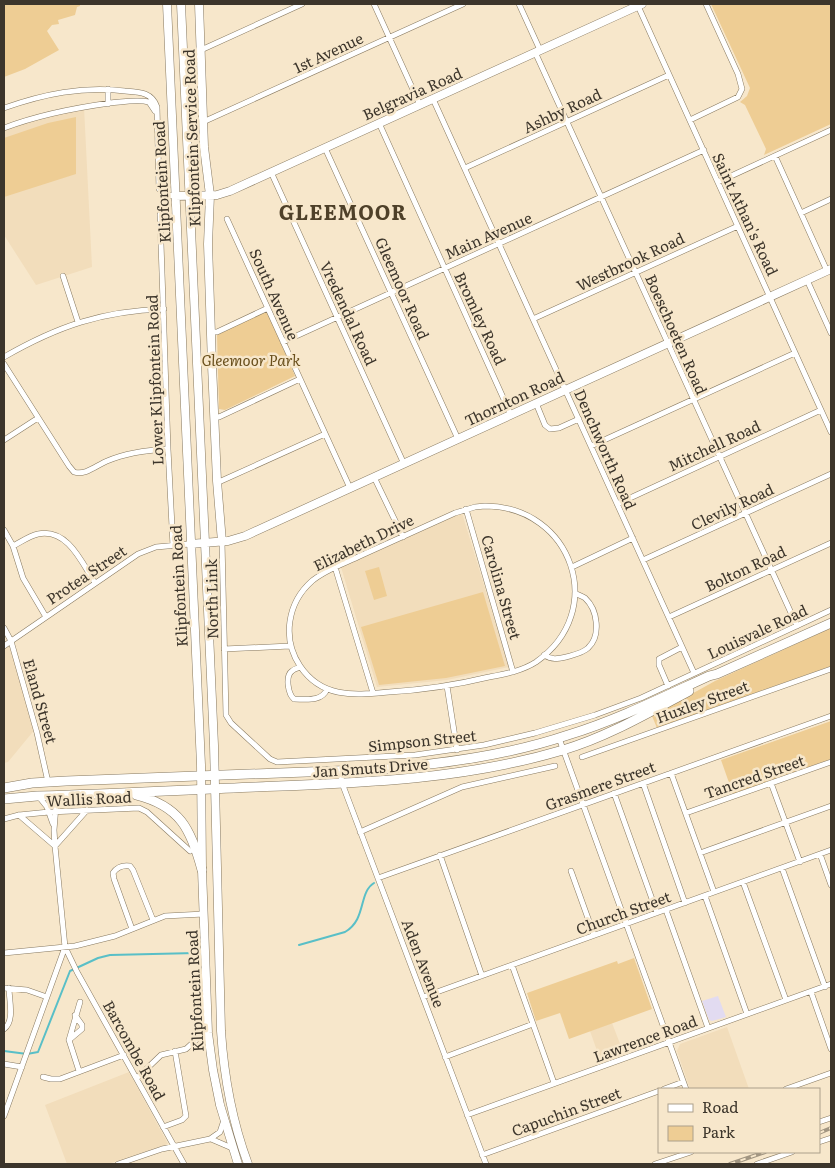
<svg xmlns="http://www.w3.org/2000/svg" width="835" height="1168" font-family="Literata,serif">
	<style>
		.commercial { fill: #e2dbf1 }
		.built { fill: #f2ddbb }
		.green { fill: #eecd94 }
		.lines { fill: none; stroke-linecap: round; stroke-linejoin: round }
		.stream { stroke: #59bfc7; stroke-width: 2 }
		.street-casing { stroke: #877960; stroke-width: 6 }
		.secondary-casing { stroke: #877960; stroke-width: 9 }
		.primary-casing { stroke: #877960; stroke-width: 10 }
		.street { stroke: #fff; stroke-width: 5 }
		.secondary { stroke: #fff; stroke-width: 8 }
		.primary { stroke: #fff; stroke-width: 9 }
		.rail-casing { stroke: #a29682; stroke-width: 4 }
		.rail { stroke: #f7e7cb; stroke-width: 2; stroke-dasharray: 5.5; stroke-linecap: butt }
		.labels { text-anchor: middle; dominant-baseline: central; stroke-width: 5; stroke-linejoin: round; paint-order: stroke }
		.street-label { font-size: 15px; fill: #3c352b; stroke: #f7e7cb }
		.park-label { font-size: 15px; font-style: italic; fill: #6a501d; stroke: #f7e7cb }
		.district-label { font-size: 20px; font-weight: bold; letter-spacing: 1px; fill: #4e4029; stroke: #f7e7cb }
	</style>
	<rect width="100%" height="100%" fill="#f7e7cb"/>
	<path class="commercial" d="M718,996L726,1017L712,1021L709,1020L702,1001Z"/>
	<path class="built" d="M84,107L92,267L36,285L4,235V128Z
		M462,513L509,667L447,680L377,687L341,567Z
		M11,641L36,728L8,762L4,763V646Z
		M612,1023L624,1054L601,1062L590,1031Z
		M727,1027L749,1089H690L677,1051L680,1044Z
		M129,1072L168,1144L108,1164H67L45,1105Z"/>
	<path class="green" d="M4,4H80V6L77,7L75,15L58,20L59,24L52,25L47,31L59,50L25,69L4,77Z
		M711,4H831V124L764,155L766,149L745,105L740,102L747,96L750,88Z
		M76,117V174L4,197V138L48,123Z
		M267,311L295,376L225,410L219,409L217,335Z
		M379,567L387,596L374,600L365,571Z
		M483,592L505,666L446,678L379,685L361,627Z
		M831,628V666L657,728L652,716L715,681Z
		M831,721V759L733,794L721,760Z
		M634,958L652,1009L569,1039L560,1013L536,1021L527,993L617,961L618,964Z"/>
	<g class="lines">
		<path class="stream" d="M299,945L345,932C367,919 358,893 374,883
			M4,1051L27,1054L38,1052L70,971L98,958L110,955L196,953"/>
		<defs>
			<path id="street" d="M374,4L420,105
				M519,4L540,50
				M638,6L831,432
				M201,50L302,4
				M535,52L797,626
				M108,89V104
				M433,99L694,673
				M4,108C44,94 82,86 125,91C139,92 152,92 157,107L159,189L167,195L175,196
				M690,120L738,97L742,89L738,74L706,4
				M203,122L463,4
				M379,123L511,415
				M4,128C38,115 74,108 110,103C123,102 137,99 149,102L155,111
				M325,148L458,439
				M775,156L827,271
				M465,168L669,75
				M271,172L404,464
				M718,182L831,130
				M801,213L831,199
				M160,214L168,449L173,546
				M227,219L350,488
				M63,276L78,322
				M807,280L831,333
				M533,319L738,226
				M211,332H217L268,308
				M283,342L704,150
				M4,357C58,326 102,311 164,309
				M4,364L69,466L74,472C85,476 97,465 107,461C126,453 147,450 168,449
				M536,403L545,425L550,429L559,428L579,419
				M214,416L219,417L300,379
				M4,440L38,418
				M591,446L795,353
				M374,477L403,537
				M217,481H221L325,434
				M617,504L821,410
				M485,506C572,506 609,611 536,662C522,671 505,674 489,677C456,685 423,690 389,692C355,695 322,699 300,666C282,639 287,603 312,581C326,569 346,563 362,555C393,541 424,527 455,513L475,507Z
				M466,509L513,672
				M4,530L13,546L23,578L46,617
				M222,542L226,715L231,723L270,759L277,762L415,755L484,745L535,733L595,715L641,698L831,610
				M13,546C21,542 29,536 38,534C68,528 82,563 95,583
				M643,560L831,474
				M335,567L373,693
				M572,567L633,538
				M669,617L831,543
				M4,628L11,641L37,733L48,782
				M4,646L138,554L156,547L190,544
				M224,649L290,646
				M544,655C552,660 557,659 566,657C573,655 583,653 588,648C601,636 598,610 585,598C582,596 578,595 575,593
				M300,667C298,668 294,669 292,671C285,676 288,694 294,699C306,699 322,702 327,689
				M447,686L457,750
				M668,686L659,665V659L682,647
				M559,738L686,1089
				M582,757L831,669
				M340,771L342,783L486,1164
				M671,773L714,892
				M643,783L685,903
				M771,783L800,862
				M614,793L657,913
				M39,797L47,807L53,824
				M64,797L59,801L56,806L54,830L55,846L65,947L77,972L184,1164
				M686,813L831,762
				M19,815L55,846L87,810
				M4,819L19,815L49,812L139,808L147,812L190,851
				M360,832L462,787L555,766
				M700,853L831,806
				M820,854L831,885
				M440,855L482,976
				M782,868L825,987
				M571,871L594,935
				M378,878L831,716
				M743,882L786,1000
				M705,896L747,1014
				M666,910L708,1028
				M132,929L114,879L113,873C117,867 123,865 130,866L133,870L153,920
				M4,953L75,946L115,936L165,916L204,914
				M512,965L554,1083
				M4,988L27,990L47,997
				M811,992L831,1049
				M423,997L831,850
				M4,1029C15,1021 9,1000 9,988
				M69,1040L82,1029V1025L75,1015
				M445,1057L533,1024
				M4,1064L22,1067
				M79,1071L69,1040L80,1002
				M43,1077L51,1079H60L124,1055
				M137,1078L161,1055L186,1049L197,1039
				M664,1089L683,1082
				M786,1089L831,1073
				M467,1115L831,984
				M4,1116L65,947
				M819,1122L831,1118
				M163,1127L182,1120L186,1116L175,1051
				M211,1139L232,1148
				M819,1142L831,1138
				M482,1155L659,1091
				M118,1164L162,1149L210,1139L220,1132L224,1120
				M655,1164L691,1152
				M757,1164L792,1152"/>
			<path id="secondary" d="M167,4L201,765L202,870L208,1033L213,1070L220,1105L238,1164
				M181,4L214,745L221,1031C224,1077 232,1121 248,1164
				M199,4L204,147L210,195L208,244L212,365L217,481L222,542
				M175,196L217,195L230,191L642,4
				M190,544L228,541L245,536L831,269"/>
			<path id="primary" d="M4,788L32,783L66,781L385,769C446,763 509,755 568,735C617,720 663,697 709,676L717,674L831,623
				M136,795C180,806 191,829 202,870
				M4,799L37,796C110,794 183,790 256,787C360,783 462,780 563,750C607,737 648,713 689,691"/>
		</defs>
		<use href="#street" class="street-casing"/>
		<use href="#secondary" class="secondary-casing"/>
		<use href="#primary" class="primary-casing"/>
		<use href="#street" class="street"/>
		<use href="#secondary" class="secondary"/>
		<use href="#primary" class="primary"/>
		<defs>
			<path id="rail" d="M819,1133L831,1128
				M730,1164L765,1152"/>
		</defs>
		<use href="#rail" class="rail-casing"/>
		<use href="#rail" class="rail"/>
	</g>
	<g class="labels">
		<g class="street-label">
			<text transform="translate(328 52) rotate(-25)">1st Avenue</text>
			<text transform="translate(412 93) rotate(-24)">Belgravia Road</text>
			<text transform="translate(562 110) rotate(-25)">Ashby Road</text>
			<text transform="translate(191 138) rotate(-92)">Klipfontein Service Road</text>
			<text transform="translate(161 182) rotate(-93)">Klipfontein Road</text>
			<text transform="translate(746 214) rotate(65)">Saint Athan's Road</text>
			<text transform="translate(488 235) rotate(-24)">Main Avenue</text>
			<text transform="translate(630 261) rotate(-25)">Westbrook Road</text>
			<text transform="translate(403 288) rotate(66)">Gleemoor Road</text>
			<text transform="translate(275 294) rotate(66)">South Avenue</text>
			<text transform="translate(349 313) rotate(65)">Vredendal Road</text>
			<text transform="translate(481 318) rotate(65)">Bromley Road</text>
			<text transform="translate(677 334) rotate(66)">Boeschoeten Road</text>
			<text transform="translate(154 380) rotate(-92)">Lower Klipfontein Road</text>
			<text transform="translate(514 398) rotate(-25)">Thornton Road</text>
			<text transform="translate(714 445) rotate(-25)">Mitchell Road</text>
			<text transform="translate(606 449) rotate(66)">Denchworth Road</text>
			<text transform="translate(732 506) rotate(-25)">Clevily Road</text>
			<text transform="translate(363 542) rotate(-26)">Elizabeth Drive</text>
			<text transform="translate(745 568) rotate(-25)">Bolton Road</text>
			<text transform="translate(86 574) rotate(-34)">Protea Street</text>
			<text transform="translate(178 586) rotate(-93)">Klipfontein Road</text>
			<text transform="translate(502 587) rotate(74)">Carolina Street</text>
			<text transform="translate(211 599) rotate(-91)">North Link</text>
			<text transform="translate(757 631) rotate(-25)">Louisvale Road</text>
			<text transform="translate(41 701) rotate(74)">Eland Street</text>
			<text transform="translate(702 701) rotate(-20)">Huxley Street</text>
			<text transform="translate(422 740) rotate(-6)">Simpson Street</text>
			<text transform="translate(370 767) rotate(-4)">Jan Smuts Drive</text>
			<text transform="translate(754 776) rotate(-19)">Tancred Street</text>
			<text transform="translate(600 785) rotate(-20)">Grasmere Street</text>
			<text transform="translate(89 798) rotate(-3)">Wallis Road</text>
			<text transform="translate(623 912) rotate(-20)">Church Street</text>
			<text transform="translate(424 963) rotate(69)">Aden Avenue</text>
			<text transform="translate(194 991) rotate(-93)">Klipfontein Road</text>
			<text transform="translate(645 1038) rotate(-20)">Lawrence Road</text>
			<text transform="translate(135 1050) rotate(61)">Barcombe Road</text>
			<text transform="translate(566 1111) rotate(-20)">Capuchin Street</text>
		</g>
		<g class="park-label">
			<text x="251" y="359">Gleemoor Park</text>
		</g>
		<g class="district-label">
			<text x="343" y="211">GLEEMOOR</text>
		</g>
	</g>
	<rect width="835" height="1168" fill="none" stroke="#3c352b" stroke-width="10"/>
	<rect x="658" y="1088" width="162" height="65" fill="#f7e7cb" stroke="#aca08b"/>
	<rect x="668" y="1104" width="25" height="8" fill="#ffffff" stroke="#aca08b"/>
	<text x="702" y="1113" font-size="15" fill="#3c352b">Road</text>
	<rect x="668" y="1126" width="25" height="15" fill="#eecd94" stroke="#aca08b"/>
	<text x="702" y="1138" font-size="15" fill="#3c352b">Park</text>
</svg>
